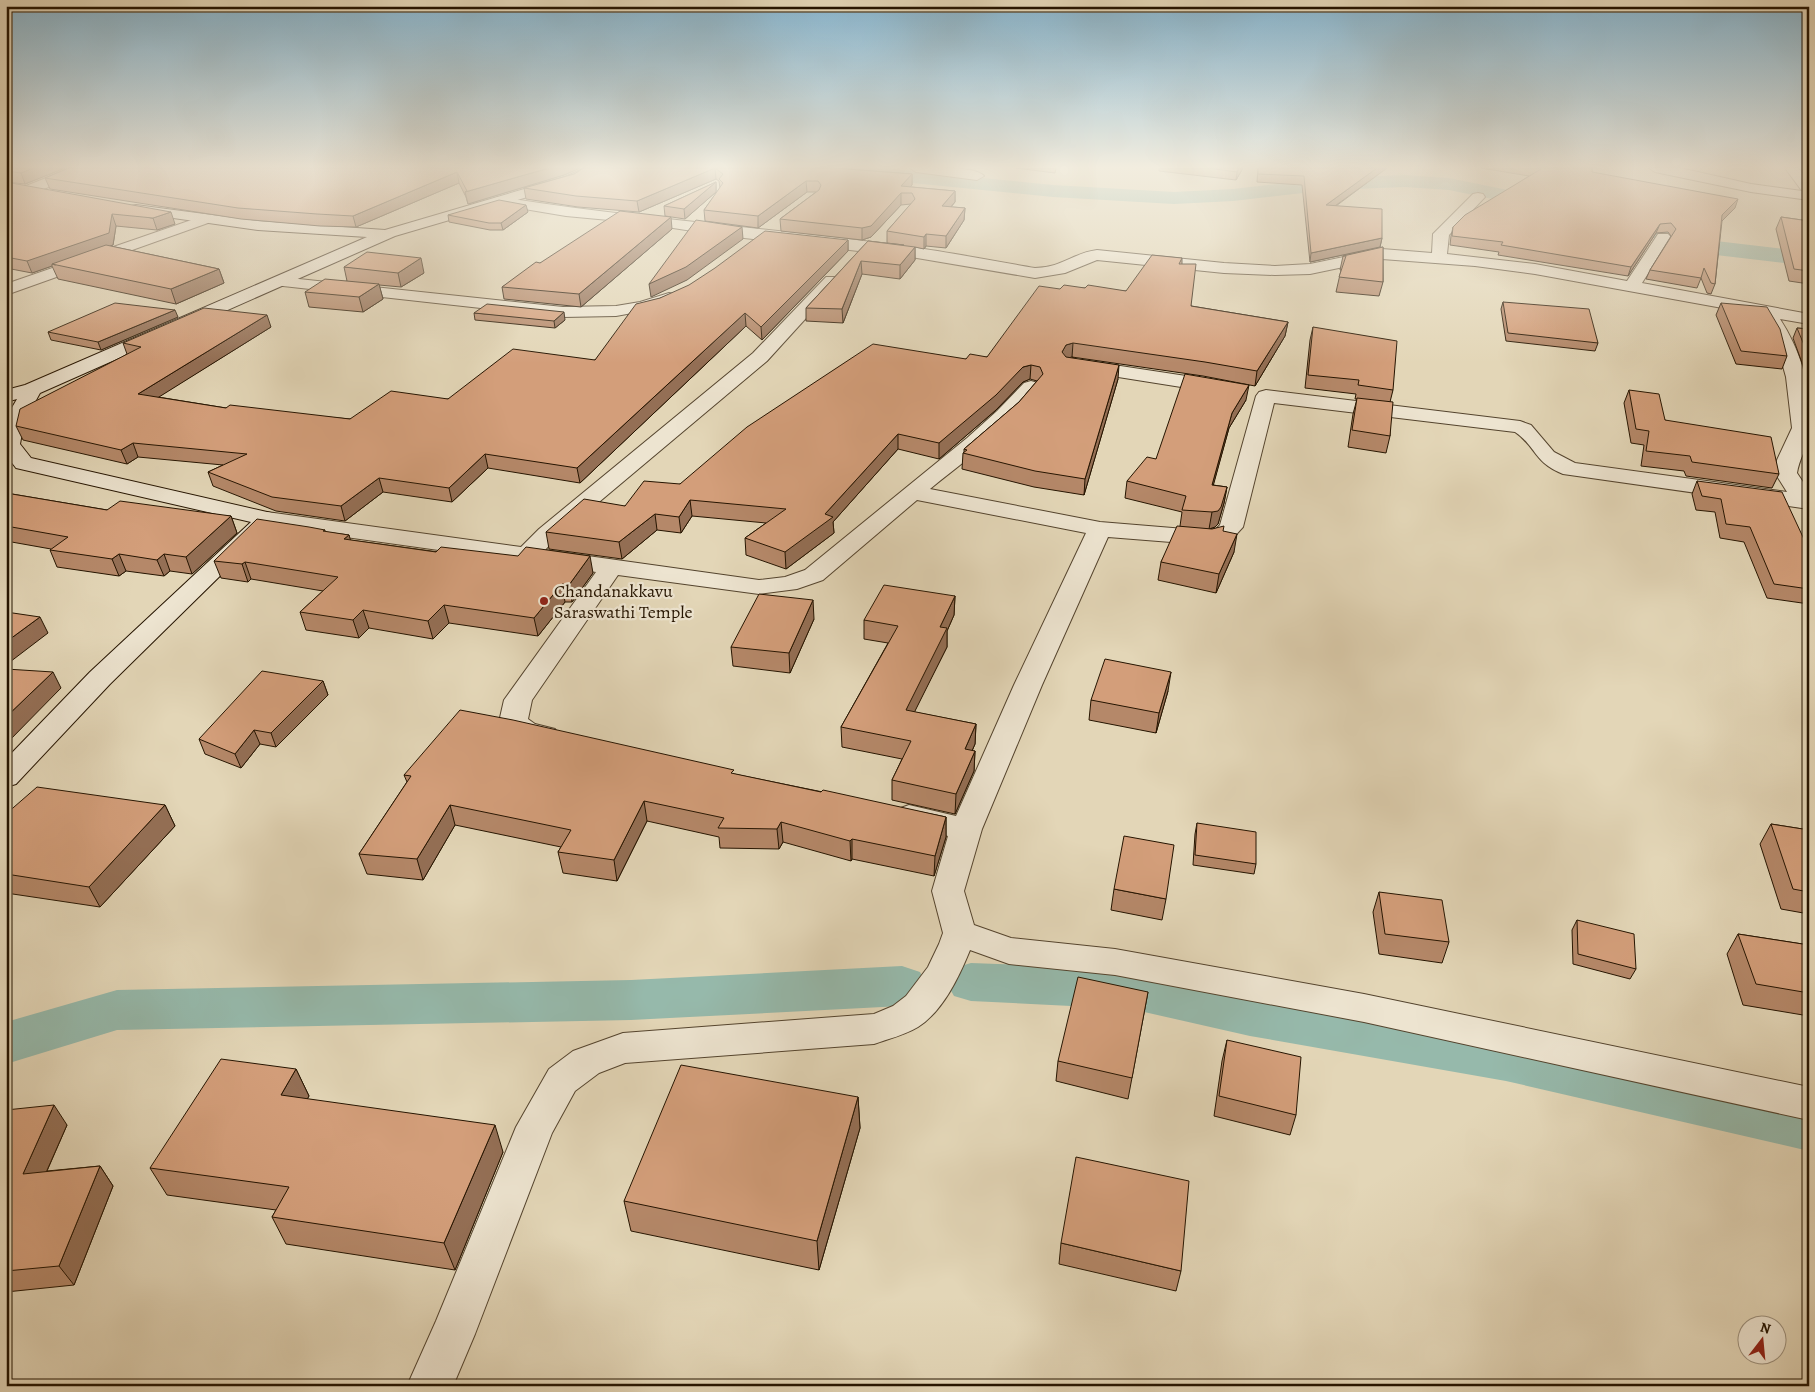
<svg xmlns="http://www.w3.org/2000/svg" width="1815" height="1392" font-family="Alegreya,serif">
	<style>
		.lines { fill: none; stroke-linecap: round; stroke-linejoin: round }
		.canal { fill: #96b9ab; fill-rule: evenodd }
		.minor-casing { stroke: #54442e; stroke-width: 2 }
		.secondary-casing { stroke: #251400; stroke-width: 2 }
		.minor { fill: #ede4d0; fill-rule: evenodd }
		.secondary { fill: #ede4d0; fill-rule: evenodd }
		.wall { fill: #b58869; stroke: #251400 }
		.shaded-wall { fill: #946f55; stroke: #251400 }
		.building { fill: #d39e7a; stroke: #251400 }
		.poi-dot { fill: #8f2418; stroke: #ede4d0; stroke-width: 2 }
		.labels { text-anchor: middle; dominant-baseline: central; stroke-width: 4.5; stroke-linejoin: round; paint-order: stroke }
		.poi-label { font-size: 18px; fill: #251400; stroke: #ede4d0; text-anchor: start }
	</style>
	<rect width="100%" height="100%" fill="#e3d6b7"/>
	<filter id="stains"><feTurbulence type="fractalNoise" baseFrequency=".004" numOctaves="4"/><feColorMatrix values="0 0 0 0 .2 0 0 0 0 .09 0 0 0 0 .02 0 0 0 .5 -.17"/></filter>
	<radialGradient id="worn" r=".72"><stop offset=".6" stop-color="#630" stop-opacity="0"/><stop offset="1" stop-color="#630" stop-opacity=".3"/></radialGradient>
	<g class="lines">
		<path class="canal" d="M812,168H883L1053,185L1174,192L1233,189L1329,178L1405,175L1449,178L1551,199L1558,201L1561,205L1558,209L1551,211L1449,190L1405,187L1329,190L1233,201L1174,204L1053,197L821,174L814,172Z
			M1608,214L1716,241L1809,252V266L1716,255L1601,224L1598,220L1601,216Z
			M971,963L1131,969L1250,996L1506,1037L1809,1103V1151L1506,1081L1250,1036L1131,1009L971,1001L954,996L946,982L954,968Z
			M902,966L920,972L927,986L920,1000L902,1006L631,1020L117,1030L6,1064V1022L117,990L631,980Z"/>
		<defs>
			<path id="minor" d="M71,168H90L89,171L31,194H21L19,191L21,188Z
				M910,168C924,168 975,165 984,176L977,180L916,172Z
				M1649,168H1680L1751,184L1802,191L1785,168H1798L1809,181V200L1751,192L1655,172Z
				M1478,193L1483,194L1485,197L1449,235L1447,254L1535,264L1627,281L1658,234H1668L1671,237L1642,283L1809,314V324L1780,319C1800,350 1809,380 1809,417C1809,423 1810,431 1809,437C1806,449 1799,460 1797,473L1809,491V509L1563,474C1534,463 1536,446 1515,432L1274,403L1243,527L1232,539L1209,545L1108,537L1042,685L982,829L964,891L974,925L1011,938L1115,949L1364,994L1809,1087V1120L1364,1022L1115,975L1009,964L970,950C959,977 943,1011 918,1027C905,1035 888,1039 874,1044L625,1063L599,1073L575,1091L552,1133L475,1334L453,1386H407L436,1321L516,1127L549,1069L573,1051L623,1033L874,1014L893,1006L906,996L928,967L939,944L943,933L932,891L948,836L898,823L894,816L898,809L909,805L956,816L1014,685L1086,533L917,500L823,580L797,589L759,594L618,575L532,700L528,719L535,724L555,729L559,735L555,741C536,747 510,739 499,722L504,700L596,572L267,526L259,524L256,519L259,514L267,512L521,547L539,529L753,353L826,277H838L840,280L838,283L767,361L555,539L545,550L759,580L785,577L805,570L967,438L997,411L1024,383L1031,381L1038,383L1041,387C1013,427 968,458 930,489L1100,522L1209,531L1216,529L1220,525L1256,396L1259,392L1266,390L1520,421L1531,425L1554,452L1575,463L1787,492L1775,473L1777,460L1792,428L1786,377L1776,341L1761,315L1535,274L1475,266L1382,259L1310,274L1275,275L1224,273L1097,260L1065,273L1035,278L911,257L718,235L641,223L566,216L495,204L493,201L495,198L500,197C636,219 775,228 911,247C953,253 994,261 1035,268C1061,268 1073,253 1097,250L1224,263L1275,266L1310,264L1382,249L1432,253L1433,234L1473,194Z
				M203,216L208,217L210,220L208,223L6,295V284Z
				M280,277L563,307L616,306L640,302L669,293L675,294L677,298L675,302L649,310L616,316L563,317L274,285L272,282L274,279Z
				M1081,360L1219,381L1226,383L1229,387L1226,391L1219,393L1074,370L1072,366L1074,362Z"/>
			<path id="secondary" d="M585,168H604L575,183L395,236L40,393L24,422L20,444L31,458L267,512L275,514L278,519L110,684L16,784L6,787V759L90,672L251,522L16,468L6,455V418L17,399L6,402V390L25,385L367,237L258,230L131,212L129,209L131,206L136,205L258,221L385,230L565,177Z"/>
		</defs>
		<use href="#minor" class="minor-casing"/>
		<use href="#secondary" class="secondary-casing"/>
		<use href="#minor" class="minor"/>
		<use href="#secondary" class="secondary"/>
	</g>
	<path class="wall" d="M6,168H65L25,184L6,182Z
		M69,168H580L564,175L468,204L466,197L459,183L356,227L320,226L241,219L50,189L45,178Z
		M584,168H834L912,174V185L910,187L955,191V202L951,207L965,208L964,220L946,248L926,246L924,249L915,247V260L900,279L862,274L843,323L806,321V308L868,241L904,245L887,243V231L911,204L901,205L871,237L862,240L781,231L780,219L816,192H807L758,228L705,221L704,210L720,188L719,181L716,179L639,212L578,207L526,199L524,188L574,174Z
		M1016,168H1056L1055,173Z
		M1159,168H1243L1236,180L1159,171Z
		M1258,168H1387L1336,206L1382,238L1380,247L1310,262L1302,185L1257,182Z
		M1481,168H1592V172L1735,208L1722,221L1715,284L1711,294L1707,293L1701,278L1697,288L1646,279L1650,270L1671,236L1668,232L1656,233L1628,276L1498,255L1499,252L1450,245L1451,236L1453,227L1529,176Z
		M6,182L175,224L157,230L116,226L113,245L110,246L219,269L224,283L176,304L58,279L52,266L32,273L6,268Z
		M716,182V192L685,219L665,216L664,206Z
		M528,212L503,230H490L449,222L448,215Z
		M1781,217L1809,221V284L1789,281L1776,229Z
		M672,229L581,307L504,299L502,287L540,263Z
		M848,240V251L762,340L746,326L580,483L488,468L452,502L383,492L345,521L276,511L213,486L208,472L223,465L138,457L127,464L23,440L16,426L127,354L123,343L271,327L158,397L226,408L350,419L448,399L595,360L660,298Z
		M1383,247V282L1379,296L1336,292L1341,270H1340L1343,256Z
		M1182,258V264L1191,306L1288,322L1285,336L1255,386L1203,376L1072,357L1118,379L1084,495L1034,487L962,469L963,453L964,452V449L1019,402L1037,381L1030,379L1023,382L996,410L939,459L898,449L833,522L834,533L786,569L746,555L745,538L766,523L692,516L681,533L657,530L622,559L549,549L546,532L625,506L680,484L966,359L987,357L1060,289L1085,288L1126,291Z
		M344,267L424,273L401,287L379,285L383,299L363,312L309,307L305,292L347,281Z
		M1503,302L1598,343L1595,351L1506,341L1501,309Z
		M1721,303L1787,356L1782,369L1736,364L1716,315Z
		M474,313L565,320L555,328L475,320Z
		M178,317L101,350L51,340L48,332Z
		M1313,327L1393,390L1390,402V436L1386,453L1348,447L1353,414L1357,399H1355L1356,394L1305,388L1310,340Z
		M1797,328L1809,329V372L1805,371L1793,338Z
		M1629,390L1665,420L1779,474L1772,488L1686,476L1684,471L1641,466L1644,445L1631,443L1624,403Z
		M1246,400L1229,428L1213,485L1227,487L1224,503L1218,524L1215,527L1210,529L1223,531L1234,552L1216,593L1158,580L1161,562L1180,526L1182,512L1125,498L1127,481L1156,459Z
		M1697,481L1809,550V604L1767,598L1744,542L1720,538L1715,512L1696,510L1692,494Z
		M6,493L107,510L231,516L237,533L192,574L170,571L164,576L126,571L119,576L57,567L50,550L51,549L6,541Z
		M325,530V532L349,535L350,540L593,573L572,602H565L538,636L449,623L433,639L369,628L359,638L306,630L300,612L323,591L251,579L248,582L221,578L214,561Z
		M955,596L954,615L947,631V647L914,712L976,724L975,744L972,751H975L974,771L955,814L892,800V780L902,759L842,747L841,727L888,643L864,639V620Z
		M814,619L790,673L733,666L731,647Z
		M323,681L328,695L276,747L260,744L241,768L205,754L199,739Z
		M1168,691L1156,733L1089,720L1091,700Z
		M734,774L946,817V837L934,876L852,859L851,861L783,842L779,849L720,848L719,837L647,821L617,881L563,873L558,852L561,847L455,825L423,880L367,874L359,854L407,782L404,775Z
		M165,805L175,826L100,907L6,893V814Z
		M1197,823L1256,864L1254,874L1193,865L1195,834Z
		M1771,824L1809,830V914L1781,909L1760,844Z
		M1114,889L1166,899L1162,920L1111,910Z
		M1379,892L1449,942L1442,963L1379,954L1373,912Z
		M1577,920L1636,969L1630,979L1573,964L1572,930Z
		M1738,934L1809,945V1016L1743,1005L1727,954Z
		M1148,992L1128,1099L1056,1081L1058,1061Z
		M1227,1040L1296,1115L1290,1135L1214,1116L1222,1061Z
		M296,1069L309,1096L307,1099L503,1152L455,1270L286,1244L272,1217L276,1210L167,1195L150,1168Z
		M858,1097L860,1128L819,1270L631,1231L624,1201Z
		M6,1110L67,1125L47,1171L100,1166L113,1186L74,1285L6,1292Z
		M1061,1243L1181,1271L1176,1291L1059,1264Z"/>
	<path class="shaded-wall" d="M33,168H65L25,184L21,173Z
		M549,168H580L564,175L468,204L465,192Z
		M715,168L716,179L639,212L637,201Z
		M1239,168H1243L1236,180L1237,172Z
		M1377,168H1387L1324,214L1326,205Z
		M457,172L459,183L356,227L353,216Z
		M912,174V185L905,193L901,186Z
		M806,181L807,192L758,228V216Z
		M716,182V192L685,219L684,209Z
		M955,191V202L941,218L942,206Z
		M901,193V205L871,237L862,240V228Z
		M1738,199L1735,208L1719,224L1722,215Z
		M526,205L528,212L503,230L501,223Z
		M965,208L964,220L946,248V236Z
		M171,212L175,224L157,230L153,218Z
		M112,214L116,226L113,245L55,265L52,264V266L32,273L27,261Z
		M671,217L672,229L581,307L579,294Z
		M1660,224L1656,233L1628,276L1631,267Z
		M742,227L743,239L687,280L651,297L649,284Z
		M926,234V246L924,249V237Z
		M1382,238L1380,247L1310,262L1311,253Z
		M848,240V251L762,340L761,327Z
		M915,247V260L900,279V265Z
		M421,258L424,273L401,287L398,273Z
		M861,261L862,274L843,323L842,309Z
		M219,269L224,283L176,304L171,289Z
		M379,284L383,299L363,312L359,297Z
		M175,310L178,317L101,350L98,342Z
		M564,312L565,320L555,328L554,321Z
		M745,313L746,326L580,483L577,468Z
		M267,315L271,327L143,407L138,394Z
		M1288,322L1285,336L1255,386L1257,371Z
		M1073,343L1072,357L1064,359L1062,352L1066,345Z
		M1031,365L1030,379L1023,382L996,410L939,459V443L1023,367Z
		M1119,365L1118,379L1084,495L1085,479Z
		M1249,385L1246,400L1229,428L1209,501L1212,485L1232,413Z
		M898,434V449L833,522L834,533L786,569L785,552L825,514Z
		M133,443L138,457L127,464L121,450Z
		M485,454L488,468L452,502L449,488Z
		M379,478L383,492L345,521L341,506Z
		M1227,487L1224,503L1218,524L1215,527L1209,529L1212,512Z
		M690,500L692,516L681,533L679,517Z
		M655,514L657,530L622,559L619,542Z
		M231,516L237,533L192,574L186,557Z
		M1237,534L1234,552L1216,593L1219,574Z
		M349,535L354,552L344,539Z
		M119,554L126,571L119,576L112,559Z
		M164,554L170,571L164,576L157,560Z
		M590,556L593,573L572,602L569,585Z
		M245,562L251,579L248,582L242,564Z
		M562,584L565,602L538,636L534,618Z
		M955,596L954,615L947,631V647L906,729V710L940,627Z
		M813,600L814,619L790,673L789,653Z
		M444,605L449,623L433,639L428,621Z
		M363,610L369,628L359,638L353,620Z
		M40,617L48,633L6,665V642Z
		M53,672L61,688L6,744V717Z
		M1171,672L1168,691L1156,733L1159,713Z
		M323,681L328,695L276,747L271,733Z
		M976,724L975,744L964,769L965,749Z
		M254,730L260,744L241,768L235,754Z
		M975,751L974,771L955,814L956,794Z
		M644,801L647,821L617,881L614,860Z
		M165,805L175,826L100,907L89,887Z
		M450,805L455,825L423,880L417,859Z
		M946,817V837L934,876L935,856Z
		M781,822L783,842L779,849L777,829Z
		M852,839V859L851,861L850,841Z
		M296,1069L309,1096L294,1122L281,1095Z
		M858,1097L860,1128L819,1270L817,1241Z
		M54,1105L67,1125L37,1193L23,1174Z
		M495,1125L503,1152L455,1270L444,1243Z
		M100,1166L113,1186L74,1285L59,1266Z"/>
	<path class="building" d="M6,168H33L21,173L6,171Z
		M69,168H549L465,192L467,191L457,172L353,216L317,214L238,208L45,178Z
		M584,168H715L637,201L576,196L524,188L574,174Z
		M715,168H834L912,174L901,186L955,191L942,206L965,208L946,236L926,234L924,237L887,231L915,199L912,193H901L871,226L862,228L780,219L819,190L821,185L818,181H806L758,216L704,210L723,183L719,179L723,174Z
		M1208,168H1239L1237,172Z
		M1258,168H1377L1326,205L1382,209V238L1311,253L1304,176L1258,174Z
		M1536,168H1592V172L1738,199L1722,215L1715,284L1711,283L1704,268L1701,278L1650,270L1676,229L1671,223L1660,224L1631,267L1501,245L1503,242L1452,236L1453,227L1465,215L1541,169Z
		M6,182L171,212L153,218L112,214L109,233L27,261L6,257Z
		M716,182L684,209L664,206Z
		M499,200L526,205L501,223H489L448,215Z
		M620,211L671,217L579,294L502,287L536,262L540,263Z
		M1781,217L1809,221V271L1794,269Z
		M696,220L742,227L686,267L649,284Z
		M765,231L848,240L761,327L745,313L577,468L485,454L449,488L379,478L341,506L272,497L208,472L247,454L133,443L121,450L16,426L20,409L141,347L123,343L204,308L267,315L138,394L226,408L230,405L350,419L391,391L448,399L513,349L595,360L636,304L660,298L689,285L715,268Z
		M868,241L915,247L900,265L861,261L842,309L806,308Z
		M106,245L219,269L171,289L52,264Z
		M1383,247V282L1339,277L1346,256H1343Z
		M367,252L421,258L398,273L344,267Z
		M1152,255L1182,258L1179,264H1196L1191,306L1288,322L1257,371L1205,362L1073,343L1066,345L1062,352L1066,357L1119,365L1085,479L1035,471L963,453L967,450L964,449L1019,402L1043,374L1040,367L1031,365L1023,367L996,395L939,443L898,434L825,514L833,517L785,552L745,538L786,509L690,500L679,517L655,514L619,542L546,532L584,499L625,506L644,481L680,484L747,427L873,344L966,359L970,354L987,357L1039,286L1060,289L1064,285L1085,288L1088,285L1126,291Z
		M325,279L379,284L359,297L305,292Z
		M1503,302L1589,309L1598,343L1508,333Z
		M115,303L175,310L98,342L48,332Z
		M1721,303L1767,307L1780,329L1787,356L1741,351Z
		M487,304L564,312L554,321L474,313Z
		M1313,327L1397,341L1393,390L1358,385L1359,380L1308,375Z
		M1797,328L1809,329V357Z
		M1185,374L1249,385L1232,413L1212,485L1227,487L1221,507L1218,511L1212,512L1182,510L1186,496L1127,481L1147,457L1156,459Z
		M1629,390L1659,394L1665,420L1771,437L1779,474L1692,462L1690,456L1646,451L1649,431L1636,429Z
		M1357,398L1393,402L1390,436L1352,430Z
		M1697,481L1782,492L1809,550V589L1774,584L1750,527L1726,524L1721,499L1702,496Z
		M6,493L107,510L120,501L231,516L186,557L164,554L157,560L119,554L112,559L50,550L68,537L6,526Z
		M257,519L309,527L325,530L323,531L349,535L344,539L436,552L441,547L518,556L526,547L590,556L569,585L562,584L534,618L444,605L428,621L363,610L353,620L300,612L338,577L245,562L242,564L214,561Z
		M1177,526L1212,529L1224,526L1223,531L1237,534L1219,574L1161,562Z
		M884,585L955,596L940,627L947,628L906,710L976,724L965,749L975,751L956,794L892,780L911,741L841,727L898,626L864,620Z
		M759,594L813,600L789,653L731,647Z
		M6,612L40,617L6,642Z
		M1105,659L1171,672L1159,713L1091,700Z
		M6,669L53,672L6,717Z
		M262,671L323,681L271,733L254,730L235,754L199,739Z
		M460,710L513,720L734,770L731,773L821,792L823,790L946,817L935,856L852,839L850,841L781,822L777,829L718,828L724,818L644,801L614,860L558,852L571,830L450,805L417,859L359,854L411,776L404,775Z
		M37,787L165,805L89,887L6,874V814Z
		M1197,823L1256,832V864L1195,855Z
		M1771,824L1809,830V892L1793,889Z
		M1124,836L1174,845L1166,899L1114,889Z
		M1379,892L1442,900L1449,942L1385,934Z
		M1577,920L1634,934L1636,969L1578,954Z
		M1738,934L1809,945V993L1756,984Z
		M1078,977L1148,992L1132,1078L1058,1061Z
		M1227,1040L1301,1057L1296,1115L1219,1096Z
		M221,1059L296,1069L281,1095L495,1125L444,1243L272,1217L289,1187L150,1168Z
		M681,1065L858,1097L817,1241L624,1201Z
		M54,1105L23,1174L100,1166L59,1266L6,1271V1110Z
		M1076,1157L1189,1181L1181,1271L1061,1243Z"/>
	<linearGradient id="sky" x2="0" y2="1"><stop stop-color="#87b6d0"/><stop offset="0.46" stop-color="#f2eddf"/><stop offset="1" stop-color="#f2eddf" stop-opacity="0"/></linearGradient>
	<rect width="1815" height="363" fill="url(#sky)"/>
	<circle class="poi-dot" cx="544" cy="601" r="5"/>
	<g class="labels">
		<g class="poi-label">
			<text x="554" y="591">Chandanakkavu<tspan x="554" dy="21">Saraswathi Temple</tspan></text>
		</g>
	</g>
	<rect width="1815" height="1392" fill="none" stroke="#e3d6b7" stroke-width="25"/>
	<rect x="8" y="8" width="1800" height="1377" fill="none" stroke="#251400" stroke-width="2.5"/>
	<rect x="12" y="12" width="1790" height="1367" fill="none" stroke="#251400"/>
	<g transform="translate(1762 1340) rotate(16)"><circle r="24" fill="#ede4d0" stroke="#9d917d"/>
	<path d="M0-4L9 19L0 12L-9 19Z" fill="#8f2418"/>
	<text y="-8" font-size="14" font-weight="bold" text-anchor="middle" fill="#251400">N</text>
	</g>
	<rect width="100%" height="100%" filter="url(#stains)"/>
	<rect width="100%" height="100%" fill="url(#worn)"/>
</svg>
